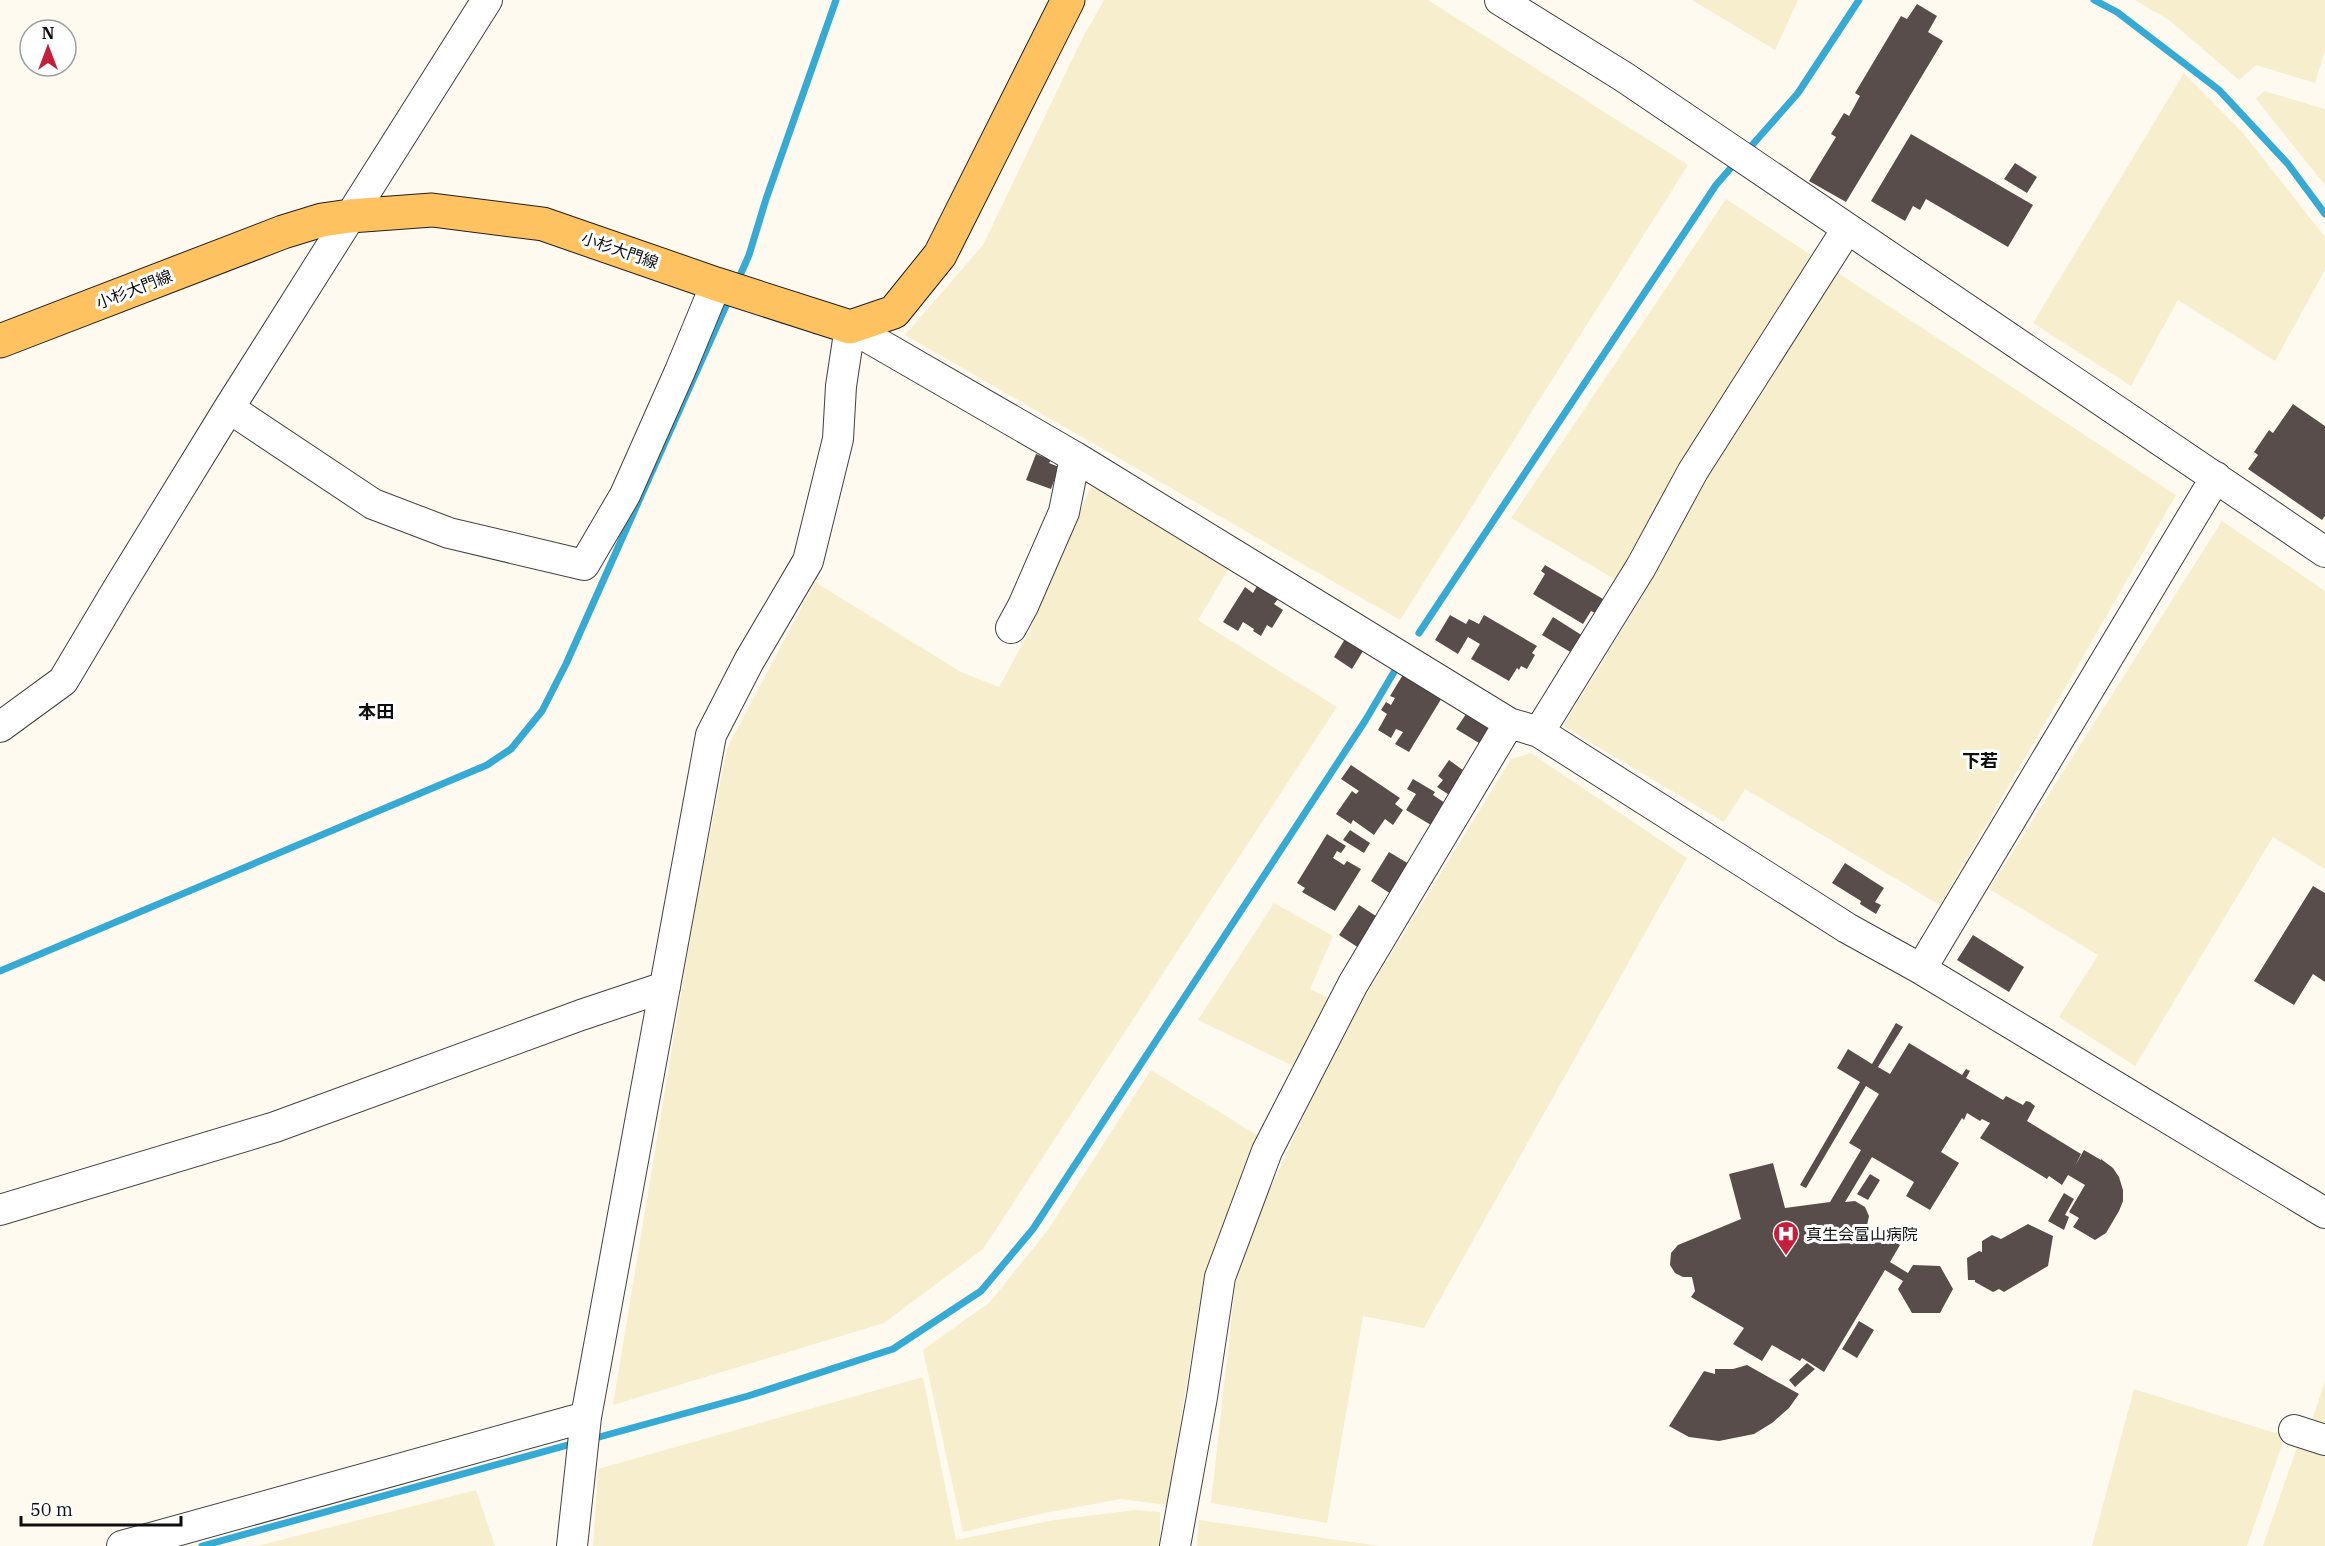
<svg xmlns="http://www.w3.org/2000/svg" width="2325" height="1546" font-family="'IBM Plex Serif','Noto Sans JP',serif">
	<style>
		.farmland { fill: #f7eece }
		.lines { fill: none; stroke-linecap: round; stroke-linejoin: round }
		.stream { stroke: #35aad4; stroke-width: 7 }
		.building { fill: #584d4a }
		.minor-casing { stroke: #414141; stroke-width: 32 }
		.major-casing { stroke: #1f1f1f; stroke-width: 35 }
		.minor { stroke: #fff; stroke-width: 30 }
		.major { stroke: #fec260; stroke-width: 33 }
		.labels { text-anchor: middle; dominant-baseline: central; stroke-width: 6; stroke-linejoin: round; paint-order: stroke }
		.street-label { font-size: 16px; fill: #0e0e0e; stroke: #fff }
		.poi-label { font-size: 16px; fill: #0e0e0e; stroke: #fff; text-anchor: start }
		.neighbourhood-label { font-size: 18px; font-weight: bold; fill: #0e0e0e; stroke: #fff }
	</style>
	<rect width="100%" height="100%" fill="#fffaf0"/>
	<path class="farmland" d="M1104,0H1428L1688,165L1400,620L905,335L983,245L1082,39Z
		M1692,0H1798L1775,50Z
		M2135,0H2325V51L2315,83L2256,65L2239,80L2169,20Z
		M2184,73L2243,133L2325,237V270L2275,361L2178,300L2131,386L2033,323Z
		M2264,91L2325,109V185L2256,99Z
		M1726,199L2176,495L1940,905L1745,789L1724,822L1563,726L1643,596L1511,518Z
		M1091,486L1229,568L1198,620L1337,707L983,1249L884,1323L613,1405L694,915L727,748L815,582L961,672L999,687L1028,634Z
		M2222,521L2325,591V869L2273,837L2135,1066L2059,1017L2098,955L1989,889Z
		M1531,753L1687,858L1424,1328L1363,1316L1327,1523L1211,1503L1235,1287L1245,1244L1339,1039L1511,759Z
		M1274,903L1333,936L1310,989L1329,998L1293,1066L1198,1020Z
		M1151,1070L1260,1137L1204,1276L1167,1505L1120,1499L1040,1514L963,1532L923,1350L990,1302L1048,1230Z
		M923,1377L956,1540L1054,1520L1135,1510L1160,1512V1546H593L598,1469Z
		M2325,1381V1431L2310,1426Z
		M2134,1389L2285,1436L2247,1546H2092Z
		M2299,1441L2325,1450V1546H2263Z
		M476,1490L495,1546H257Z
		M1199,1520L1380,1546H1197Z"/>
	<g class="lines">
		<path class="stream" d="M2094,0L2117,12L2219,90L2288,164L2325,214
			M1746,152L1798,93L1859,0
			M738,280L749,255L766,199L836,0
			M1419,633L1716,185L1736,162
			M0,971L487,765L511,749L542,711L566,664L729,299
			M592,1439L748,1396L893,1349L981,1291L1033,1229L1365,721L1394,672
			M202,1546L575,1443"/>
	</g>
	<path class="building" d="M1917,4L1937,16L1928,32L1943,41L1846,202L1809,181L1836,137L1831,134L1844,113L1849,116L1860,96L1855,93L1901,16L1907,19Z
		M1911,134L2033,205L2008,247L1926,199L1920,210L1913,206L1905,221L1871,201Z
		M2015,163L2037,177L2027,193L2004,179Z
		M2293,404L2325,426V516L2322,520L2248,469L2258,455L2254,452L2269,430L2273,433Z
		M1036,454L1051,460L1049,463L1059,467L1051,489L1026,480Z
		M1545,565L1603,599L1595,613L1591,611L1583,624L1533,594L1545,574L1541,571Z
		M1257,586L1278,599L1274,604L1283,610L1272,628L1267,625L1261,636L1253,631L1254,629L1243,622L1238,631L1223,622L1245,587L1253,593Z
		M1450,615L1466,624L1469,619L1479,624L1484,615L1537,646L1532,653L1535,655L1527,669L1521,666L1519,670L1517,668L1509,681L1471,659L1480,644L1468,637L1458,654L1435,640Z
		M1553,617L1583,636L1572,653L1542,635Z
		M1345,639L1363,651L1352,669L1334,657Z
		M1404,673L1443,696L1409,752L1395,744L1403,732L1396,729L1391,738L1378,730L1387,714L1381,710L1386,702L1391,705L1395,698L1390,696Z
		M1468,711L1490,726L1479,743L1456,729Z
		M1449,760L1467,773L1451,796L1437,787L1443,780L1438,776Z
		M1351,765L1400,798L1395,804L1403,810L1393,825L1385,819L1374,835L1353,820L1351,824L1336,814L1352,791L1356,794L1359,791L1341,779Z
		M1413,779L1435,792L1433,795L1445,803L1431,825L1406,810L1416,794L1407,789Z
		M1350,830L1370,843L1364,853L1343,840Z
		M1327,834L1346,846L1341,853L1337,851L1333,858L1344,865L1347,861L1361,869L1335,911L1302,892L1305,888L1297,883Z
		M1389,852L1409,864L1391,894L1371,881Z
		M1845,863L1884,888L1875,902L1881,905L1876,914L1860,904L1861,901L1832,883Z
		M2313,886L2325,893V982L2313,974L2294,1005L2254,981Z
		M1359,905L1379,918L1359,948L1339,935Z
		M1973,935L2024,967L2009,992L1957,960Z
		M1896,1023L1903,1027L1878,1067L1890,1074L1909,1043L1962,1075L1966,1069L1970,1071L1966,1078L2003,1100L2006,1096L2023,1105L2026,1101L2030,1102L2035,1106L2027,1121L2081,1154L2075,1166L2084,1150L2101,1160V1159L2113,1168L2119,1177L2123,1190V1201L2119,1211L2106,1233L2095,1240L2073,1227L2079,1218L2069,1212L2085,1185L2068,1175L2062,1185L2049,1176L2047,1179L1980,1138L1990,1123L1982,1119L1980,1121L1967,1113L1964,1120L1962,1118L1941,1152L1959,1163L1930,1210L1906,1196L1914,1182L1872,1157L1845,1202L1855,1201L1865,1207L1869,1216L1866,1230L1873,1228L1900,1245L1890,1262L1908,1273L1913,1265L1940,1266L1953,1289L1940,1313H1912L1898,1289L1903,1281L1885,1270L1824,1372L1802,1358L1800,1361L1772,1345L1762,1361L1733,1344L1744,1328L1691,1297L1695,1291L1692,1277H1683L1675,1273L1670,1265L1671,1253L1678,1245L1741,1219L1729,1174L1773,1163L1785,1208L1830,1202L1861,1150L1849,1143L1879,1094L1866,1086L1806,1188L1800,1185L1860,1082L1837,1068L1848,1049L1872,1064Z
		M1870,1174L1880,1180L1868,1200L1857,1194Z
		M2064,1193L2074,1199L2065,1215L2069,1217L2064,1230L2048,1221Z
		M2028,1224L2053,1236L2048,1266L2004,1292L1999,1289L1993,1292L1975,1282V1280H1968L1967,1258L1979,1251L1982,1252V1241L1992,1235L2001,1239Z
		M1859,1321L1874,1330L1857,1358L1842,1349Z
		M1807,1363L1815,1369L1795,1387L1789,1380Z
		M1747,1365L1799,1394L1789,1408L1772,1423L1754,1434L1719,1441L1689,1437L1669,1426L1704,1371L1715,1374V1369H1733Z"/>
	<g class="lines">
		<defs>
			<path id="minor" d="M1500,0L1624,77L2325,552
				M229,408L373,504L449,533L584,565L625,495L680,371L716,284
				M1011,628L1023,606L1064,512L1075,457
				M0,727L63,681L119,587L229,408L487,0
				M1539,732L1641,567L1693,471L1847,229
				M1921,969L2216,477
				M0,1210L275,1127L581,1015L665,987
				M2294,1430L2325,1440
				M122,1546L586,1417
				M572,1546L586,1417L711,735L749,661L808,561L838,439L841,386L850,327L1075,457L1509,723L1539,732L1847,928L1921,969L2325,1213
				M1175,1546L1202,1397L1220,1277L1267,1151L1353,984L1509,723"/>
			<path id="major" d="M0,341L283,232L322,220L350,216L432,210L543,224L716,284L850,327L894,312L940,255L1068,0"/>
		</defs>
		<use href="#minor" class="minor-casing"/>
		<use href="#major" class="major-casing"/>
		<use href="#minor" class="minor"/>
		<use href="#major" class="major"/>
	</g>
	<defs>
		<symbol id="hospital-pin" viewBox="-11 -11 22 30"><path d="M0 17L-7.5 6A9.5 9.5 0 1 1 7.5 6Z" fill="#c51f3e" stroke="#fff"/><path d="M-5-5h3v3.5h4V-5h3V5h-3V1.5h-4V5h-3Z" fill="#fff"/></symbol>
	</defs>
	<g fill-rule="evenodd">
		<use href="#hospital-pin" x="1771" y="1219" width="30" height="40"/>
	</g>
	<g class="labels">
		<g class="street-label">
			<text transform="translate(620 250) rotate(19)">小杉大門線</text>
			<text transform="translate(134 289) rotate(-21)">小杉大門線</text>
		</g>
		<g class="poi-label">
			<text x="1806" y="1234">真生会富山病院</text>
		</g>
		<g class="neighbourhood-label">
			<text x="376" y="711">本田</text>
			<text x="1980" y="760">下若</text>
		</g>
	</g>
	<g transform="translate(48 48)"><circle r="28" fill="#ffffff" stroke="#9f9f9f" stroke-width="1.5"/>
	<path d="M0-4.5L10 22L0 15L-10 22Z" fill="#c51f3e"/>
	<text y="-9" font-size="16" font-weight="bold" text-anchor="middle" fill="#0e0e0e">N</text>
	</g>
	<path d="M21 1516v9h160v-9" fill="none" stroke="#0e0e0e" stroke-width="3"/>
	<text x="30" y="1516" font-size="18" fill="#0e0e0e" stroke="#ffffff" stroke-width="4.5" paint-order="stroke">50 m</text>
</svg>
